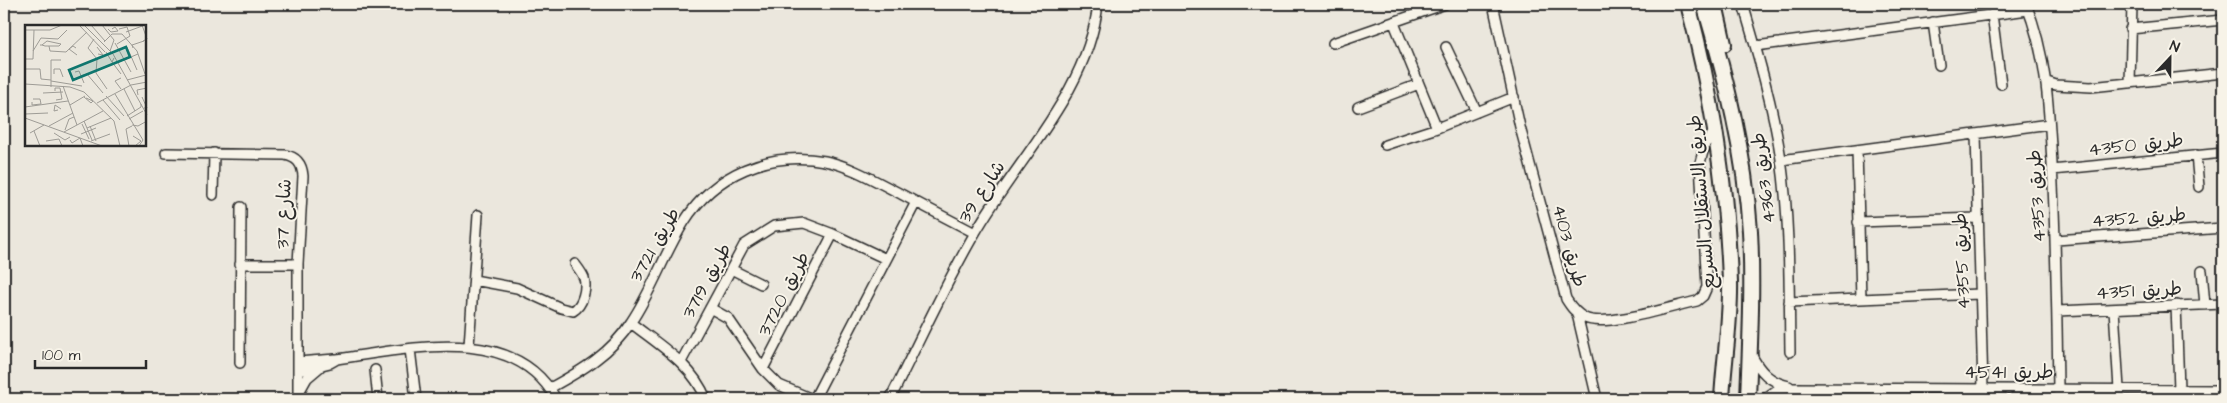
<svg xmlns="http://www.w3.org/2000/svg" width="2227" height="403" font-family="'Architects Daughter','Playpen Sans Arabic',sans-serif">
	<style>
		.lines { fill: none; stroke-linecap: round; stroke-linejoin: round }
		.minor-casing { stroke: #2b2b2b; stroke-width: 12 }
		.primary-casing { stroke: #2b2b2b; stroke-width: 18 }
		.minor { stroke: #f7f3e8; stroke-width: 9 }
		.primary { stroke: #f7f3e8; stroke-width: 14 }
		.labels { text-anchor: middle; dominant-baseline: central; stroke-width: 4; stroke-linejoin: round; paint-order: stroke }
		.street-label { font-size: 19px; fill: #2b2b2b; stroke: #f7f3e8 }
		.inset-road { fill: none; stroke: #9e9c96; stroke-width: 1 }
		.view { fill: #0f766e; fill-opacity: 0.15; stroke: #0f766e; stroke-width: 2.5 }
		.inset-edge { fill: none; stroke: #2b2b2b; stroke-width: 2.5 }
	</style>
	<rect width="100%" height="100%" fill="#ebe7dd"/>
	<filter id="ink" filterUnits="userSpaceOnUse"><feTurbulence type="fractalNoise" baseFrequency=".02" numOctaves="2"/><feDisplacementMap in="SourceGraphic" scale="10" xChannelSelector="R" yChannelSelector="G"/><feConvolveMatrix kernelMatrix="1 2 1 2 8 2 1 2 1" color-interpolation-filters="sRGB"/></filter>
	<g filter="url(#ink)">
		<g class="lines">
			<defs>
				<path id="minor" d="M1493,4L1520,127L1566,299C1571,307 1576,314 1585,318C1605,328 1673,306 1697,301L1703,296L1707,287L1700,163L1705,144L1717,128
					M1743,4C1758,55 1773,106 1781,159C1790,222 1789,288 1790,352
					M2026,4C2047,56 2049,109 2052,164C2056,239 2057,314 2058,389L2060,399
					M1992,14L2001,84
					M1933,22L1939,65
					M1394,23L1437,128
					M2130,29L2223,20
					M1333,43L1445,4
					M1756,46L2028,10
					M1446,47L1477,112
					M2047,82L2056,85L2091,87L2223,73
					M2130,83L2132,4
					M1358,107L1419,84
					M1976,134L1983,388
					M1385,145L1437,128L1514,97
					M1857,150L1861,299
					M166,153L285,155C297,157 302,164 303,176L298,264V399
					M2196,155L2199,187
					M1781,160L2049,124
					M2052,170L2223,153
					M213,195L214,153
					M1858,222L1977,218
					M2056,240L2223,228
					M240,264H298
					M731,269L761,284
					M2202,271L2205,305
					M474,280L517,288L561,308L573,311C583,305 587,288 584,278C582,273 578,268 575,264
					M1789,302L1979,294
					M2176,305L2179,389
					M710,308L728,318L763,369L779,385L812,399
					M2114,309L2119,389
					M2057,311L2223,304
					M1577,314L1597,399
					M631,323C659,345 693,365 706,399
					M469,346L478,215
					M410,349L416,399
					M1751,354C1760,372 1770,382 1789,386
					M298,362L335,359
					M681,362L744,245L774,226L804,223L833,234L886,259
					M240,363L241,207
					M763,369L833,234
					M375,370L378,399
					M298,371L330,363L337,359C407,349 514,322 556,399
					M550,388C581,371 612,353 631,322C652,291 664,254 684,222C715,173 769,151 825,161C851,166 877,182 901,194C925,207 950,220 975,233
					M298,394L307,378L320,367
					M814,399L916,202
					M890,399C918,344 944,286 975,233C1017,159 1088,92 1098,4
					M1764,399L1777,390L1794,388L2223,390
					M1875,399V388"/>
				<path id="primary" d="M1688,4C1712,95 1727,187 1730,282C1731,320 1724,360 1722,399
					M1704,4C1726,78 1745,153 1750,231C1753,287 1750,343 1748,399
					M1715,4L1724,44"/>
			</defs>
			<use href="#minor" class="minor-casing"/>
			<use href="#primary" class="primary-casing"/>
			<use href="#minor" class="minor"/>
			<use href="#primary" class="primary"/>
		</g>
	</g>
	<g class="labels">
		<g class="street-label">
			<text transform="translate(2136 145) rotate(-6)">طريق 4350</text>
			<text transform="translate(1764 178) rotate(-97)">طريق 4363</text>
			<text transform="translate(982 192) rotate(-57)">شارع 39</text>
			<text transform="translate(2037 196) rotate(-93)">طريق 4353</text>
			<text transform="translate(1702 202) rotate(-95)">طريق الاستقلال السريع</text>
			<text transform="translate(284 214) rotate(-88)">شارع 37</text>
			<text transform="translate(2139 218) rotate(-4)">طريق 4352</text>
			<text transform="translate(655 245) rotate(-60)">طريق 3721</text>
			<text transform="translate(1569 246) rotate(75)">طريق 4103</text>
			<text transform="translate(1962 261) rotate(-92)">طريق 4355</text>
			<text transform="translate(707 281) rotate(-61)">طريق 3719</text>
			<text transform="translate(2139 291) rotate(-3)">طريق 4351</text>
			<text transform="translate(784 294) rotate(-63)">طريق 3720</text>
			<text x="2009" y="372">طريق 4541</text>
		</g>
	</g>
	<g transform="translate(25 25)">
		<rect width="121" height="121" fill="#ebe7dd"/>
		<path class="inset-road" d="M54,0L80,27M59,0L88,29L122,90M66,0L80,16M77,0L89,15L85,26M117,0L122,14L118,16M83,4L86,7L93,6L90,2L87,4M0,5H25L37,0M101,7L120,0M97,9L112,26L120,49M69,14L63,23L72,34L71,48L82,64M79,17L87,9H97M90,18L106,47M92,19L105,11L102,2L94,4M15,20H17L20,21H34L36,19L22,16L17,20M24,21L25,26L41,27L62,7M72,22L78,30L73,29M102,22L112,45M51,23L48,21L44,24L52,30M108,23L107,20L119,16M8,26L16,13L33,14L42,5M81,27L87,37L89,33M0,34H8L9,5M87,37L96,49M94,37L113,29M0,44H15L16,54L26,55M50,47L54,46L59,58M29,49V44H35L38,52M55,51L62,49L78,68M102,55L121,50M26,56L57,61M0,59L45,62L59,67L89,96L95,121M106,60L122,57M38,61L52,100M26,62V35H36M96,64L90,56L96,53M99,64L110,86M30,66V63H35L37,74L31,75M18,68L38,67M90,69L118,115L114,121M113,70L112,65L122,63M81,71L99,91M59,72L66,78L68,76L61,73M117,72L122,83H119M78,75L95,95M7,77V80L16,79L15,74H8M72,78L106,60M45,80L60,71M0,82L43,76M33,85L29,86L30,80L36,84M0,89L23,88M102,91L116,82V79M0,93L77,121M104,94L118,86M59,96L67,115M57,99L64,114M107,100L113,101L122,96M24,101L48,88M65,101L71,116M62,103L86,93M40,105L44,94L49,92M9,106L15,121M39,107L78,86M5,108L19,100M29,108L40,115L45,112M56,109L71,103M108,111L116,116L110,121M45,115L47,118L55,113L58,121M21,116L34,114L37,121M66,116L85,109M104,121L101,104L107,101"/>
		<path class="view" d="M101,22L105,32L48,55L44,45Z"/>
		<rect width="121" height="121" class="inset-edge"/>
	</g>
	<rect width="2227" height="403" fill="none" stroke="#f7f3e8" stroke-width="20"/>
	<rect x="10" y="10" width="2207" height="383" fill="none" stroke="#2b2b2b" stroke-width="2" filter="url(#ink)"/>
	<g transform="translate(2170 58) rotate(22)" stroke="#f7f3e8" stroke-width="4" paint-order="stroke">
	<path d="M0-4L9 19L0 12L-9 19Z" fill="#2b2b2b"/>
	<text y="-8" font-size="14" font-weight="bold" text-anchor="middle" fill="#2b2b2b">N</text>
	</g>
	<path d="M35 360v8h111v-8" fill="none" stroke="#2b2b2b" stroke-width="2.5"/>
	<text x="42" y="360" font-size="15" fill="#2b2b2b" stroke="#f7f3e8" stroke-width="4" paint-order="stroke">100 m</text>
</svg>
